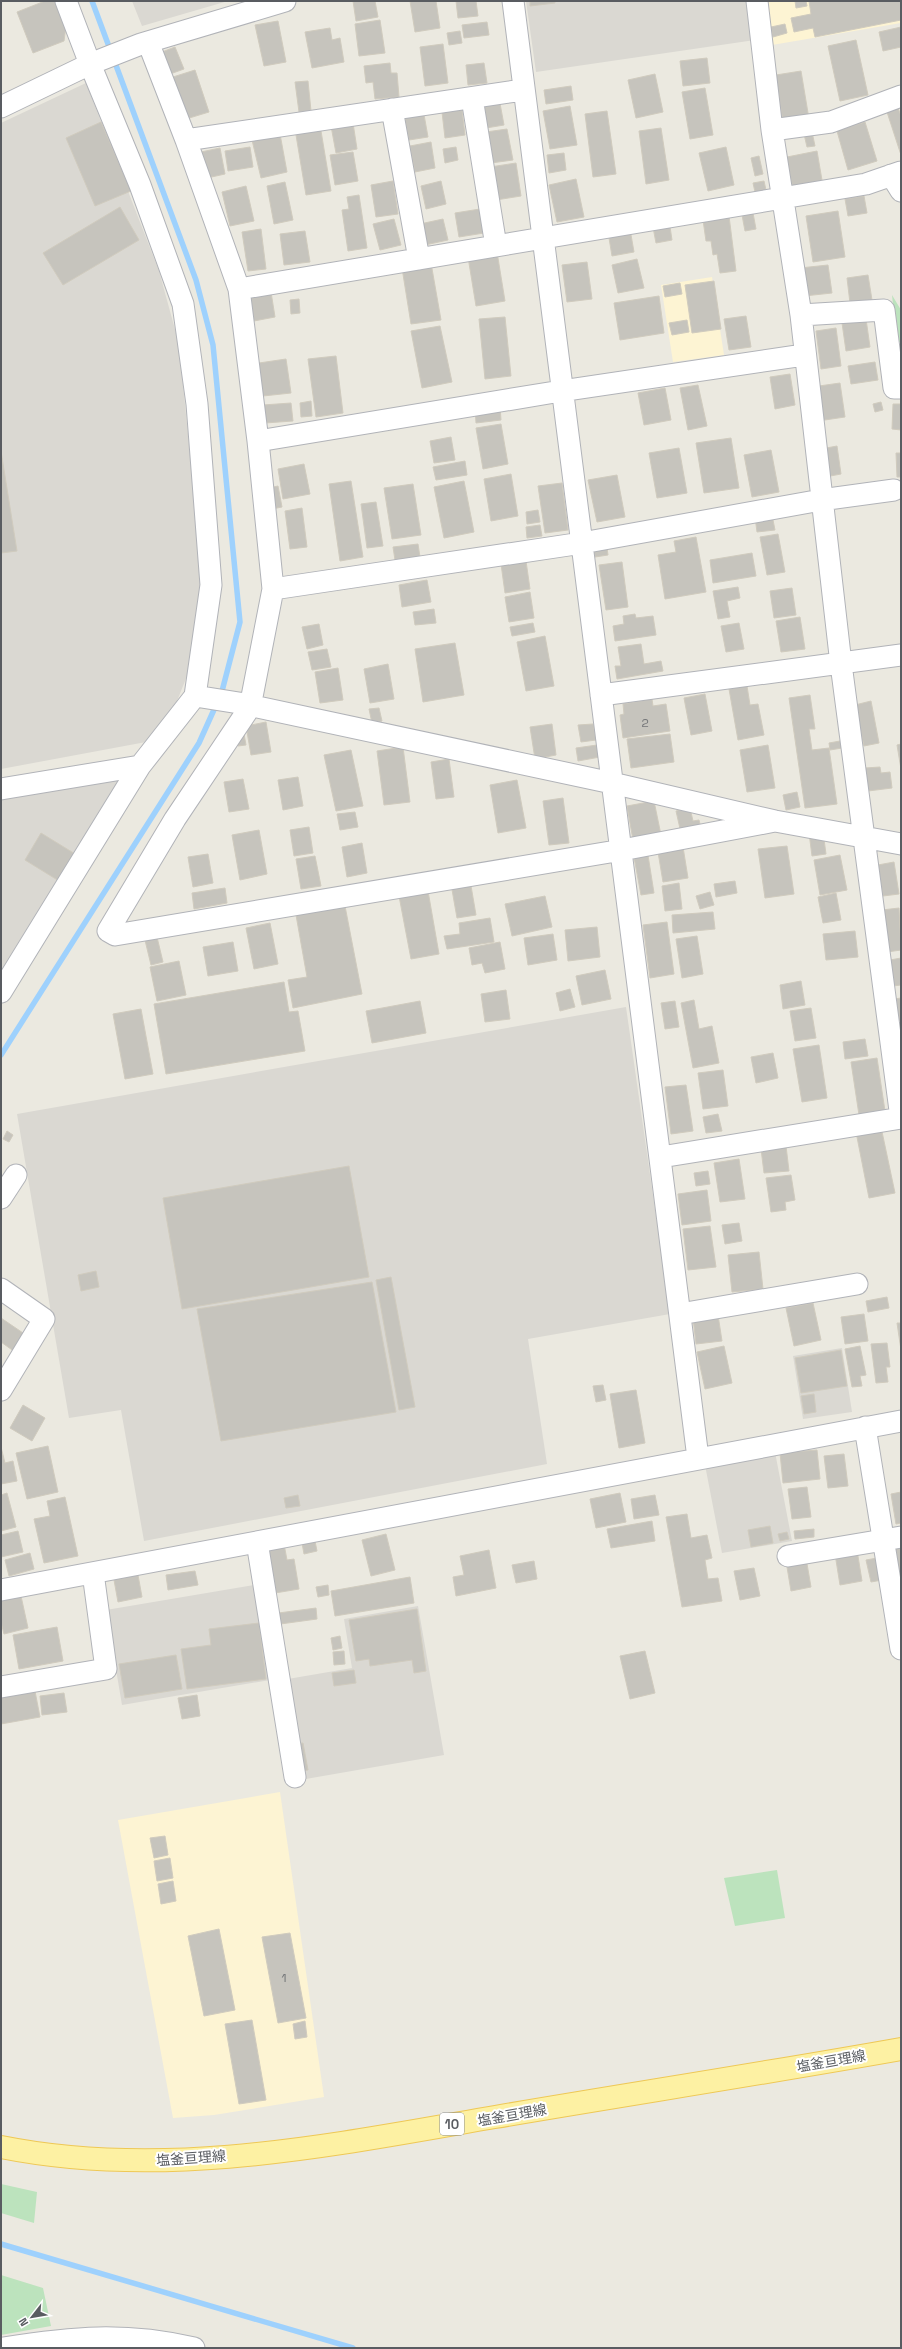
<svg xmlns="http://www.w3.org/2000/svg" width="902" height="2349" font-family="'Space Grotesk','Noto Sans JP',sans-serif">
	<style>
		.commercial { fill: #fdf4d3 }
		.industrial { fill: #dad8d2 }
		.green { fill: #bce3bd }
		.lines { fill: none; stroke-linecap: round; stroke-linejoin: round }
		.stream { stroke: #9ed1fd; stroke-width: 5.5 }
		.building { fill: #c6c4bd; stroke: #d0cbbe }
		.minor-casing { stroke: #b1b3b8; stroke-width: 23 }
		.major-casing { stroke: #eec856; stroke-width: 24 }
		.minor { stroke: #fff; stroke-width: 21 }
		.major { stroke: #fdf1a3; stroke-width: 22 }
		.labels { text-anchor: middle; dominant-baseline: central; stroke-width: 4; stroke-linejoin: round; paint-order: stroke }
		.number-label { font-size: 12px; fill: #747678 }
		.shield { fill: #fff; stroke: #8b8d90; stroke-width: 1 }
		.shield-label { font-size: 13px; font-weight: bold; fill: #595c61 }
		.street-label { font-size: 14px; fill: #595c61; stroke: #fff }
	</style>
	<rect width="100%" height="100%" fill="#ebe9e0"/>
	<path class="commercial" d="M766,1H901V23L772,45Z
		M712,277L724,355L673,362L661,285Z
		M280,1792L324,2097L214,2115L173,2118L118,1820Z"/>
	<path class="industrial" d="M132,1H228L142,26Z
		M526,1H750L755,40L536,72Z
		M86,83L159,271L179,344L203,586L195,653L185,681L169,721L146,742L1,769V123Z
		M125,778L1,975V800Z
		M626,1007L670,1314L528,1339L547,1464L144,1541L121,1410L69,1418L17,1114Z
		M842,1348L852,1412L803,1419L793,1356Z
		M775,1452L792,1541L722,1553L705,1465Z
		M254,1585L270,1680L122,1705L106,1610Z
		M418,1606L444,1755L300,1780L282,1680L352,1668L344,1619Z"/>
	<path class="green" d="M892,295L901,310V342H897Z
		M777,1870L785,1918L735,1926L724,1878Z
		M1,2184L37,2192L34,2223L1,2213Z
		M1,2275L43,2288L51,2326L1,2335Z"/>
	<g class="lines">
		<path class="stream" d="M92,1L196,280L213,345L240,622L221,695
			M1,1055L199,743L217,703
			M1,2244L353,2348"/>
	</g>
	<path class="building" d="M45,1H56L66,26L64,41L33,53L17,12Z
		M353,1H375L378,17L356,21Z
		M410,1H436L440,28L415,32Z
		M456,1H476L478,16L458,18Z
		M530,1H555V3L530,6Z
		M795,1H806L807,6L796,8Z
		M809,1H901V20L815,37L813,28L794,32L791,18L811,14Z
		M380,20L385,53L359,56L355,24Z
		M278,21L286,62L264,66L255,25Z
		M487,22L489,35L464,38L462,25Z
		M785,24L787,33L773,37L771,27Z
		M901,27V47L883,51L879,32Z
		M330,28L332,40L340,38L344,62L312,68L305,32Z
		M460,31L462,43L449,45L447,33Z
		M856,40L868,95L840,101L828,46Z
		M443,44L448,83L425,86L420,47Z
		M175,47L184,69L170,74L162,52Z
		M707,58L710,83L683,86L680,61Z
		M390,63L391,73H397L399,97L375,99L373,82L366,83L364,66Z
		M484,63L487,83L468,85L466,65Z
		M195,70L209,112L186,119L173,77Z
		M801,71L809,119L783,123L776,75Z
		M655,74L663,112L636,118L628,80Z
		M308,81L311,111L299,112L295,82Z
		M571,86L573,100L546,104L544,90Z
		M705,88L713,135L690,139L682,92Z
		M499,98L504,125L486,128L481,101Z
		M570,106L577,145L550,149L543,111Z
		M898,108L901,116V155L887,112Z
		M423,109L428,137L409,140L404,113Z
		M462,110L465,135L445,138L442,112Z
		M607,111L616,174L593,177L585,114Z
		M101,122L131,191L95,206L66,138Z
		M865,122L877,161L848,170L837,131Z
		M353,123L357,149L336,153L331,126Z
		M320,125L331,191L306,195L295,129Z
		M661,128L669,180L646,184L639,131Z
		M507,129L513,160L491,163L486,132Z
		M812,132L815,146L807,147L804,134Z
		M280,134L287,172L261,178L252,140Z
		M431,142L435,168L415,172L410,146Z
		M250,147L253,167L228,171L225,151Z
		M456,147L458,160L445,163L443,149Z
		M726,147L734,185L708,191L699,153Z
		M220,148L225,174L207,178L201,152Z
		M817,151L823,186L793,191L787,157Z
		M353,152L358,181L335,185L330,155Z
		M564,153L566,170L549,173L547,155Z
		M759,156L763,174L755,176L751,158Z
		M516,163L521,196L496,200L490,167Z
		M576,179L584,217L557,222L549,185Z
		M393,181L398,214L376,217L371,185Z
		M441,181L446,204L426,209L421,186Z
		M764,181L766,190L755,192L753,183Z
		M285,182L293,220L274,224L267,186Z
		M246,186L254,221L230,226L222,192Z
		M359,195L367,248L348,251L342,210L349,209L347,197Z
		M864,196L867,213L848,216L845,199Z
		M120,207L139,240L63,285L43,253Z
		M480,209L484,233L459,237L455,213Z
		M838,211L845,257L813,262L806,216Z
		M753,213L756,229L745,231L742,215Z
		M729,216L736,271L720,273L717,254L713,255L711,241H706L703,220Z
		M394,219L401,245L380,250L373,224Z
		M443,219L448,240L425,245L420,224Z
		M669,220L672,240L656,243L652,222Z
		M261,229L266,269L248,271L242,232Z
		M630,229L634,252L612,256L608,232Z
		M305,231L310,262L284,265L280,234Z
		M497,252L505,301L476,306L468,257Z
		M637,259L644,288L618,293L612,265Z
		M587,262L592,299L567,302L562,265Z
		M431,263L441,320L411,324L402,268Z
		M828,265L832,293L804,296L800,268Z
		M868,275L872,300L850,303L847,278Z
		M714,281L721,329L692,333L685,285Z
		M680,283L682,294L665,297L663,286Z
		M271,292L275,317L254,321L249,295Z
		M659,296L664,333L620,340L614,303Z
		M299,299L300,313L291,314L290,300Z
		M746,316L751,347L729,350L724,319Z
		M505,317L511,376L485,379L479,319Z
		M866,319L870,347L846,351L842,323Z
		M687,320L689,332L672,335L669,323Z
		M440,326L452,382L422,388L411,331Z
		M836,328L841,366L821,369L816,331Z
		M336,356L343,413L316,417L308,359Z
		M286,359L291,393L263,396L259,363Z
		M875,362L878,380L851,384L848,366Z
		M790,374L795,405L775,409L770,377Z
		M840,383L845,417L818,421L812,387Z
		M698,385L707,426L688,430L680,388Z
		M665,388L671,420L644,425L638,393Z
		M311,401L312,416L301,417L300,403Z
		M881,402L883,410L875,412L873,404Z
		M291,403L293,421L265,423L263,405Z
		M893,404H901V430L892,429Z
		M500,406L501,420L476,423L475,408Z
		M501,424L508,464L483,469L476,428Z
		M451,437L455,460L434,463L430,441Z
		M731,438L739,488L704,493L696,443Z
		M837,446L841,474L825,477L821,449Z
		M679,448L687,493L657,498L649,453Z
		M771,450L779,492L752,497L744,455Z
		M1,451L17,551L1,553Z
		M896,453H901V477H897Z
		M465,461L467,475L436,480L433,467Z
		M304,464L310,494L283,499L278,469Z
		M511,474L518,516L491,521L484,479Z
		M617,475L625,517L597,522L588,480Z
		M351,481L363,557L340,561L329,484Z
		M464,481L474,532L444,538L434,487Z
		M562,483L568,530L545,533L538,486Z
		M413,484L421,535L392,539L384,488Z
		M278,486L282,507L272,509L269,488Z
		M376,502L383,546L367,548L361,504Z
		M302,508L307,547L290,549L285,511Z
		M538,510L540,522L527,524L526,512Z
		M772,515L775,530L757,532L755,517Z
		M540,525L542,536L527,538L526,527Z
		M778,534L785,572L767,575L760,537Z
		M696,537L706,592L665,599L658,555L676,552L674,541Z
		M606,541L608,555L595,557L593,543Z
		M418,544L420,557L395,560L393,547Z
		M752,553L756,576L713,583L710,560Z
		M526,561L530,589L505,593L501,564Z
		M622,562L628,607L606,610L599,565Z
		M427,580L431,602L402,607L399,585Z
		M738,587L740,598L727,601L730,617L718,619L713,591Z
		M792,588L796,615L774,618L770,591Z
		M530,592L534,618L509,622L505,597Z
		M434,609L436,623L415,625L413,612Z
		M635,614L636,618L653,616L656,635L615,641L613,626L624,624L623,616Z
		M800,617L805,649L781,652L776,621Z
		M533,623L535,632L512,636L510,627Z
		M739,623L744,649L726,652L721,626Z
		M319,624L323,645L307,649L302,627Z
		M545,636L554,686L526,691L517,642Z
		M455,643L464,695L423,702L415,649Z
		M641,644L644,664L661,661L663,671L617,679L615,666H621L618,647Z
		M327,649L331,667L312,670L308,652Z
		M388,664L394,699L370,703L364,669Z
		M338,668L343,700L320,703L315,672Z
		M747,686L750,705L758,704L764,735L738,740L729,689Z
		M705,694L712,731L691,735L684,698Z
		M810,695L815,729H809L812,750L829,748L837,804L805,808L789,698Z
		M652,699L653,706L666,704L670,731L623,738L620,715L624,714L623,704Z
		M871,701L879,743L864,746L855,705Z
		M379,708L382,721L372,723L369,709Z
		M266,722L271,752L251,755L246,726Z
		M552,724L556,755L535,759L530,727Z
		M593,724L596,740L581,742L578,725Z
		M244,734L246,745L238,746L236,735Z
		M670,734L674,762L631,768L627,739Z
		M840,741L842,748L830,750L829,743Z
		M901,744V769L897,745Z
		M597,745L600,757L578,761L576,748Z
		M768,745L775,788L747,792L740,750Z
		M403,747L410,802L384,805L377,751Z
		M351,750L363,806L336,811L324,755Z
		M449,759L454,797L436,799L431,762Z
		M880,767L881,773L890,772L892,788L868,791L865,768Z
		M298,777L303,806L283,810L278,780Z
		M243,779L249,809L229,812L224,782Z
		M517,780L526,828L498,833L490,785Z
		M797,792L800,807L786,810L783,795Z
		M563,798L569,843L549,845L543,801Z
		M654,801L661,835L633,840L627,806Z
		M690,808L693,821L699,820L701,828L681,833L676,811Z
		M355,812L358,827L340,830L337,814Z
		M309,827L313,853L294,856L290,830Z
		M259,830L267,874L240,880L232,835Z
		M823,832L826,854L812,856L809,833Z
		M41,833L80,857L64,884L25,860Z
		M362,843L367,873L347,877L342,847Z
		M787,846L794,894L765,898L758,849Z
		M683,847L688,878L663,882L658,852Z
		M647,849L654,893L641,895L633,852Z
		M208,854L213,883L193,887L188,857Z
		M840,855L847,890L820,895L814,860Z
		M315,856L321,886L301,889L296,859Z
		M894,862L899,894L883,896L878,865Z
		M470,880L476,915L457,918L451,884Z
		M735,881L737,893L716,897L714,884Z
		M679,883L682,909L665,911L662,886Z
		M225,888L227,903L194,909L192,893Z
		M428,891L439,954L411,959L399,896Z
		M710,892L714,905L700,909L696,896Z
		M836,893L841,920L823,923L818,897Z
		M545,896L552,927L512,936L505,904Z
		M345,906L362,994L293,1008L288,980L307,977L296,915Z
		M899,908L901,950L887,952L882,910Z
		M713,912L715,929L673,933L672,915Z
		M490,918L494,942L447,949L444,936L460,934L459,923Z
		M667,922L674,974L650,978L643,925Z
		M270,923L278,964L254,969L246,928Z
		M597,927L600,957L568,961L565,930Z
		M855,931L858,957L826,960L823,934Z
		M156,933L163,962L151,965L144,936Z
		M553,934L557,960L528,965L524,938Z
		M697,936L703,974L682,978L676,939Z
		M233,942L238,971L208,976L203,947Z
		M500,942L505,969L485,973L482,963L472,965L469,948Z
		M901,958V985L893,986L890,960Z
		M179,961L186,995L157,1001L150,967Z
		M605,970L611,999L582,1005L576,976Z
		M801,981L805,1005L783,1009L780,985Z
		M284,982L289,1012L298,1011L305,1051L166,1074L154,1004Z
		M570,989L575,1007L560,1011L556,993Z
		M506,990L510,1019L485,1022L481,994Z
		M901,998V1020L897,1021L894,999Z
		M694,1000L699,1029L712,1026L719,1063L693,1068L681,1003Z
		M420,1001L426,1033L372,1043L366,1011Z
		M675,1001L679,1027L665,1029L661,1003Z
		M811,1008L816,1038L795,1041L790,1011Z
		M141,1009L153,1074L125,1079L113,1014Z
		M865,1039L868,1056L845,1059L843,1042Z
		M819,1045L827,1098L802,1102L793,1049Z
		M773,1053L778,1078L756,1083L751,1057Z
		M877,1058L885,1111L859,1115L851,1062Z
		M723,1070L728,1106L703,1109L698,1073Z
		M686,1085L693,1131L671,1134L665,1087Z
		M718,1114L722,1131L706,1133L703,1117Z
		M881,1127L895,1193L869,1198L856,1132Z
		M7,1131L13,1135L9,1142L3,1139Z
		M786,1146L789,1171L764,1173L761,1149Z
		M739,1159L745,1199L720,1202L714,1163Z
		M349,1166L369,1277L182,1309L163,1198Z
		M708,1171L710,1184L696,1186L694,1173Z
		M791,1175L795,1200L785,1202L786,1210L771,1212L766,1178Z
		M707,1190L711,1221L682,1225L678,1194Z
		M739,1223L742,1241L725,1244L722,1225Z
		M710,1226L716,1267L688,1270L683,1229Z
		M759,1252L763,1289L732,1292L728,1255Z
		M96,1271L99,1287L81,1291L78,1275Z
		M391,1277L415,1407L399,1410L376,1280Z
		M372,1282L396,1412L221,1441L197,1309Z
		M887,1297L889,1308L868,1312L866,1301Z
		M813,1303L821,1340L794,1346L786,1308Z
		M864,1314L868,1341L845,1344L841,1317Z
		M718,1315L722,1341L696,1344L693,1318Z
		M1,1318L26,1335L15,1352L1,1342Z
		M897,1323H901V1350Z
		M887,1343L890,1367H886L888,1382L876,1383L871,1344Z
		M724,1346L732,1383L705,1389L697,1352Z
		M860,1346L866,1375L860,1376L862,1386L852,1387L845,1349Z
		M841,1350L847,1386L801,1393L795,1358Z
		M603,1385L606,1400L596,1402L593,1386Z
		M636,1390L645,1443L619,1448L610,1394Z
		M814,1394L816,1412L804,1414L801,1396Z
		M23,1405L45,1418L32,1441L10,1428Z
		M48,1446L58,1492L27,1499L16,1453Z
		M1,1447L5,1463L13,1461L17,1481L1,1484Z
		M817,1450L820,1479L783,1483L780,1453Z
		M844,1454L848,1486L828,1488L824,1456Z
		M807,1487L811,1517L792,1519L788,1489Z
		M901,1492V1523L896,1524L891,1494Z
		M7,1493L16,1527L1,1531V1495Z
		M620,1493L626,1522L596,1528L590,1499Z
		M298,1495L300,1506L286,1508L284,1498Z
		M655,1495L659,1515L634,1519L631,1499Z
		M65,1497L78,1556L44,1563L34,1519L50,1516L47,1501Z
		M687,1514L691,1538L707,1535L712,1558L705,1560L708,1579L718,1578L722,1601L682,1607L666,1517Z
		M652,1521L655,1541L611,1548L607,1529Z
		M770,1526L773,1543L751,1547L748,1530Z
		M814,1529V1537L795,1539L794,1531Z
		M18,1531L23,1552L1,1557V1535Z
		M787,1532L789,1539L780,1541L778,1534Z
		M386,1534L395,1570L371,1576L362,1540Z
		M315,1541L317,1551L304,1554L302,1543Z
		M901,1542V1574H898L893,1544Z
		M284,1544L287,1560L294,1559L299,1589L275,1593L267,1547Z
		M489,1550L496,1588L456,1596L453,1577L464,1575L460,1556Z
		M857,1550L862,1581L840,1585L835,1554Z
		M30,1553L34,1569L9,1576L5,1560Z
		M806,1558L811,1587L791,1591L786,1561Z
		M877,1558L882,1580L871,1582L866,1560Z
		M534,1561L537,1579L516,1583L512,1565Z
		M754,1568L760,1596L740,1600L734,1571Z
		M195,1571L198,1585L168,1590L166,1575Z
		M138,1575L142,1597L118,1602L114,1580Z
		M410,1577L414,1603L335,1616L331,1591Z
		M328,1585L329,1595L318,1597L316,1587Z
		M21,1596L28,1628L4,1634L1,1622V1601Z
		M316,1608L317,1619L273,1625L271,1614Z
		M417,1609L426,1671L414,1673L412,1660L370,1666L369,1659L356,1661L349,1620Z
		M259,1623L266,1679L187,1689L181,1649L211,1645L209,1629Z
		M57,1627L63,1661L19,1669L13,1635Z
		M340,1636L342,1648L333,1650L331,1638Z
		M344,1651L345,1664L334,1665L333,1652Z
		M645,1651L655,1693L630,1699L620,1656Z
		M176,1655L182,1689L125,1698L119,1664Z
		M354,1670L356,1683L334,1686L332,1673Z
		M34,1686L40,1717L1,1724V1697Z
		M64,1693L67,1712L42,1715L40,1696Z
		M197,1695L200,1716L182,1719L178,1698Z
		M303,1743L308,1770L301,1771L295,1744Z
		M165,1836L168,1855L154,1858L150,1838Z
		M170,1858L173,1878L157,1881L154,1861Z
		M173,1881L176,1901L161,1904L158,1884Z
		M219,1929L235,2010L204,2016L188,1936Z
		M290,1933L306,2018L278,2023L262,1937Z
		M252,2020L266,2100L239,2104L225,2024Z
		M305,2021L307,2037L295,2039L293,2024Z"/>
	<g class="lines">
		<defs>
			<path id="minor" d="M513,1L698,1458
				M148,42L186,140L239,289L258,441L273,589L250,707L175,819L108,931L115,935L622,850L775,821
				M472,98L496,246
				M1,107L90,64L141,44L285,1
				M392,109L419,259
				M772,130L831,122L901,96
				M186,140L523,90
				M891,175L901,191
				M239,289L866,184L901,172
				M801,315L884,310L894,388H901
				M258,441L561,391L804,355
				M273,589L582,543L821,500L894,490
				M601,695L901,655
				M195,696L239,703L612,783L775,821L901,844
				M1,789L140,766
				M1,992L140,766L195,696L211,585L197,404L183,304L140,185L90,64L66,1
				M661,1157L901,1118L841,664L801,315L772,130L757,1
				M1,1198L16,1175
				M1,1289L44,1319L1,1390
				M680,1314L857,1284
				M865,1427L901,1649
				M257,1542L295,1777
				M788,1556L901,1537
				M1,1590L901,1421
				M1,1687L106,1669L93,1573
				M3,2348C73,2337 124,2332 194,2348"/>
			<path id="major" d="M1,2147C165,2180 333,2145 495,2117C630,2094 766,2073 901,2049"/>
		</defs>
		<use href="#minor" class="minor-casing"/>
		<use href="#major" class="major-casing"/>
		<use href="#minor" class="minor"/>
		<use href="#major" class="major"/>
	</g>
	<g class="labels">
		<g class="number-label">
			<text x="645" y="723">2</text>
			<text x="284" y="1978">1</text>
		</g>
		<rect class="shield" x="440" y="2113" width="24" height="22" rx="3"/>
		<g class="shield-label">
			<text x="452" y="2124">10</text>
		</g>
		<g class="street-label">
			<text transform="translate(831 2061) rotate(-10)">塩釜亘理線</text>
			<text transform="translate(512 2115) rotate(-10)">塩釜亘理線</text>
			<text transform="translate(191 2158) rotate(-4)">塩釜亘理線</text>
		</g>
	</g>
	<rect width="902" height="2349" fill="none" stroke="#595c61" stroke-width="4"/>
	<g transform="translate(32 2317) rotate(239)" stroke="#ffffff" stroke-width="3" paint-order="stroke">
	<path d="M0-3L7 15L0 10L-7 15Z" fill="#595c61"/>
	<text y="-6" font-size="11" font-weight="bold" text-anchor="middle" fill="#595c61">N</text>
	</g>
</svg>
